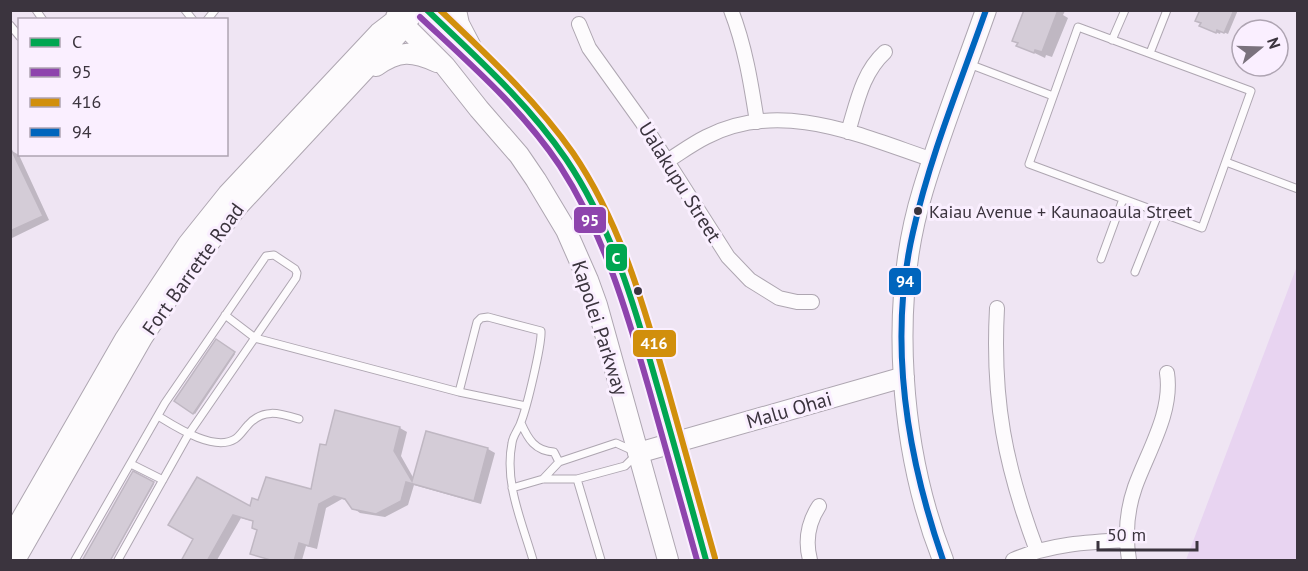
<svg xmlns="http://www.w3.org/2000/svg" width="1308" height="571" font-family="'PT Sans',sans-serif">
	<style>
		.green { fill: #e8d4f1 }
		.shadow { fill: #0003 }
		.building { fill: #d4ccd7; stroke: #bfb7c2; stroke-width: 1.5 }
		.lines { fill: none; stroke-linecap: round; stroke-linejoin: round }
		.lane-casing { stroke: #aea6b1; stroke-width: 9 }
		.street-casing { stroke: #aea6b1; stroke-width: 16 }
		.secondary-casing { stroke: #aea6b1; stroke-width: 22 }
		.lane { stroke: #fdfbfd; stroke-width: 7 }
		.street { stroke: #fdfbfd; stroke-width: 14 }
		.secondary { stroke: #fdfbfd; stroke-width: 20 }
		.bus-1-casing { stroke: #faefff; stroke-width: 10 }
		.bus-2-casing { stroke: #faefff; stroke-width: 10 }
		.bus-3-casing { stroke: #faefff; stroke-width: 10 }
		.bus-4-casing { stroke: #faefff; stroke-width: 10 }
		.bus-1 { stroke: #00a651; stroke-width: 6 }
		.bus-2 { stroke: #8e44ad; stroke-width: 6 }
		.bus-3 { stroke: #d18f0c; stroke-width: 6 }
		.bus-4 { stroke: #0065bd; stroke-width: 6 }
		.bus-dot { fill: #3b343e; stroke: #faefff; stroke-width: 2 }
		.labels { text-anchor: middle; dominant-baseline: central; stroke-width: 6; stroke-linejoin: round; paint-order: stroke }
		.bus-label { font-size: 18px; fill: #3b343e; stroke: #faefff; text-anchor: start }
		.street-label { font-size: 20px; fill: #3b343e; stroke: #faefff }
		.line-badge { stroke: #faefff; stroke-width: 2 }
		.badge-label { font-size: 16px; text-anchor: middle; font-weight: bold; fill: #fff }
	</style>
	<rect width="100%" height="100%" fill="#efe5f3"/>
	<path class="green" d="M1297,266V560H1186Z"/>
	<path class="shadow" d="M1026,10L1065,11L1063,15L1068,18L1052,57L1046,55L1045,58L1018,45Z
		M1201,10H1238L1228,34L1221,31L1220,34L1204,27Z
		M12,151L19,155L49,220L12,238Z
		M216,341L235,354L195,414L176,401Z
		M336,412L400,428L407,432L401,456L414,479L427,432L488,449L495,453L481,504L414,485L408,505L385,517L360,513L353,508L348,501L342,499L326,508L317,549L306,546L302,560H270L252,554L258,530L255,522L241,518L217,560H182L195,539L170,524L251,508L259,502L313,491Z
		M133,473L154,484L111,560H84Z"/>
	<path class="building" d="M1024,10H1058L1042,52L1035,50L1034,53L1016,46L1018,43L1012,41Z
		M1200,10H1234L1224,33L1217,30L1216,33L1199,26L1201,23L1195,21Z
		M10,147L43,216L10,231Z
		M216,339L235,352L193,414L174,401Z
		M335,410L400,427L394,451L412,481L426,431L488,448L474,501L406,482L401,501L376,514L352,509L345,499L334,496L319,504L309,546L299,543L294,561H274L250,554L257,530L252,528L253,521L233,515L207,561H181L193,539L168,525L197,477L250,506L252,498L258,500L266,477L311,489L320,444L326,445Z
		M133,471L154,482L110,561H82Z"/>
	<g class="lines">
		<defs>
			<path id="lane" d="M36,10L43,20
				M185,10L193,20
				M207,20L215,10
				M10,25L20,37
				M1078,27L1251,91L1202,228L1029,164Z
				M1112,40L1125,10
				M1150,53L1167,10
				M969,64L1053,96
				M1226,162L1298,189
				M1101,259L1123,199
				M1135,272L1159,212
				M225,315L255,338L459,392L526,406
				M459,392L477,322L481,318L488,317L541,331C542,344 527,407 521,422C519,429 513,435 512,443C504,483 522,522 533,560
				M158,416C176,427 214,452 235,439C240,436 244,429 248,425C263,408 279,413 299,419
				M521,423C528,439 535,451 554,452L559,462
				M131,464L163,480
				M577,479L601,560
				M512,488L543,479H577L625,466L638,453L616,443L559,462L543,479
				M75,560L165,403L266,256L274,255L295,269L297,273L296,278L188,435L118,560"/>
			<path id="street" d="M731,10C745,46 751,83 757,122
				M579,24L589,48L642,122L728,257L750,280L779,298L797,302H812
				M848,132C857,103 862,73 885,52
				M667,161C680,153 692,144 706,137C781,98 861,136 933,160
				M997,308C992,400 1005,466 1037,551
				M810,560C805,541 808,523 819,506
				M1013,560C1050,544 1087,542 1127,540
				M1129,560C1125,536 1127,510 1135,487C1148,451 1173,412 1167,373"/>
			<path id="secondary" d="M426,10C476,57 527,102 566,159C613,228 635,306 657,385C674,444 690,502 706,560
				M456,10L459,24L471,47
				M396,17L445,66L479,109L519,155L536,180L566,230L588,280L597,305L668,560
				M376,66C399,50 412,51 437,62
				M638,453L904,377
				M10,539L125,339L188,244L228,194L379,33L409,10
				M15,560L142,338L182,277L238,206L397,35L415,10
				M943,560C900,451 888,304 923,190C941,130 965,70 986,10"/>
		</defs>
		<use href="#lane" class="lane-casing"/>
		<use href="#street" class="street-casing"/>
		<use href="#secondary" class="secondary-casing"/>
		<use href="#lane" class="lane"/>
		<use href="#street" class="street"/>
		<use href="#secondary" class="secondary"/>
		<defs>
			<path id="bus-1" d="M427,10C476,57 528,103 566,159C612,227 635,307 657,385C674,443 690,502 706,560"/>
			<path id="bus-2" d="M420,17C469,63 522,109 560,166C604,234 627,312 649,389C665,446 681,503 697,560"/>
			<path id="bus-3" d="M440,10C487,55 535,99 573,153C620,222 643,303 666,383C682,441 699,499 715,558"/>
			<path id="bus-4" d="M943,560C907,456 888,340 913,232C930,156 960,84 986,10"/>
		</defs>
		<use href="#bus-1" class="bus-1-casing"/>
		<use href="#bus-2" class="bus-2-casing"/>
		<use href="#bus-3" class="bus-3-casing"/>
		<use href="#bus-4" class="bus-4-casing"/>
		<use href="#bus-1" class="bus-1"/>
		<use href="#bus-2" class="bus-2"/>
		<use href="#bus-3" class="bus-3"/>
		<use href="#bus-4" class="bus-4"/>
	</g>
	<g class="bus-dot">
		<circle cx="918" cy="211" r="5"/>
		<circle cx="638" cy="291" r="5"/>
	</g>
	<g class="labels">
		<g class="bus-label">
			<text x="929" y="211">Kaiau Avenue + Kaunaoaula Street</text>
		</g>
		<g class="street-label">
			<text transform="translate(680 182) rotate(58)">Ualakupu Street</text>
			<text transform="translate(193 269) rotate(-54)">Fort Barrette Road</text>
			<text transform="translate(600 328) rotate(72)">Kapolei Parkway</text>
			<text transform="translate(789 410) rotate(-16)">Malu Ohai</text>
		</g>
	</g>
	<g class="line-badge">
		<rect x="573" y="206" width="34" height="28" rx="6" fill="#8e44ad"/>
		<rect x="605" y="243" width="23" height="29" rx="6" fill="#00a651"/>
		<rect x="888" y="267" width="34" height="29" rx="6" fill="#0065bd"/>
		<rect x="632" y="329" width="45" height="29" rx="6" fill="#d18f0c"/>
	</g>
	<g class="badge-label">
		<text x="590" y="226">95</text>
		<text x="616" y="264">C</text>
		<text x="905" y="287">94</text>
		<text x="654" y="349">416</text>
	</g>
	<rect width="1308" height="571" fill="none" stroke="#3b343e" stroke-width="24"/>
	<rect x="18" y="18" width="210" height="138" fill="#faefff" stroke="#aea4b2" stroke-width="1.5"/>
	<rect x="30" y="38" width="30" height="9" fill="#00a651" stroke="#aea4b2" stroke-width="1.5"/>
	<text x="72" y="48" font-size="18" fill="#3b343e">C</text>
	<rect x="30" y="68" width="30" height="9" fill="#8e44ad" stroke="#aea4b2" stroke-width="1.5"/>
	<text x="72" y="78" font-size="18" fill="#3b343e">95</text>
	<rect x="30" y="98" width="30" height="9" fill="#d18f0c" stroke="#aea4b2" stroke-width="1.5"/>
	<text x="72" y="108" font-size="18" fill="#3b343e">416</text>
	<rect x="30" y="128" width="30" height="9" fill="#0065bd" stroke="#aea4b2" stroke-width="1.5"/>
	<text x="72" y="138" font-size="18" fill="#3b343e">94</text>
	<g transform="translate(1260 48) rotate(71)"><circle r="28" fill="#faefff" stroke="#aea4b2" stroke-width="1.5"/>
	<path d="M0-4.5L10 22L0 15L-10 22Z" fill="#7a727d"/>
	<text y="-9" font-size="16" font-weight="bold" text-anchor="middle" fill="#3b343e">N</text>
	</g>
	<path d="M1098 541v9h99v-9" fill="none" stroke="#3b343e" stroke-width="3"/>
	<text x="1107" y="541" font-size="18" fill="#3b343e" stroke="#faefff" stroke-width="4.5" paint-order="stroke">50 m</text>
</svg>
